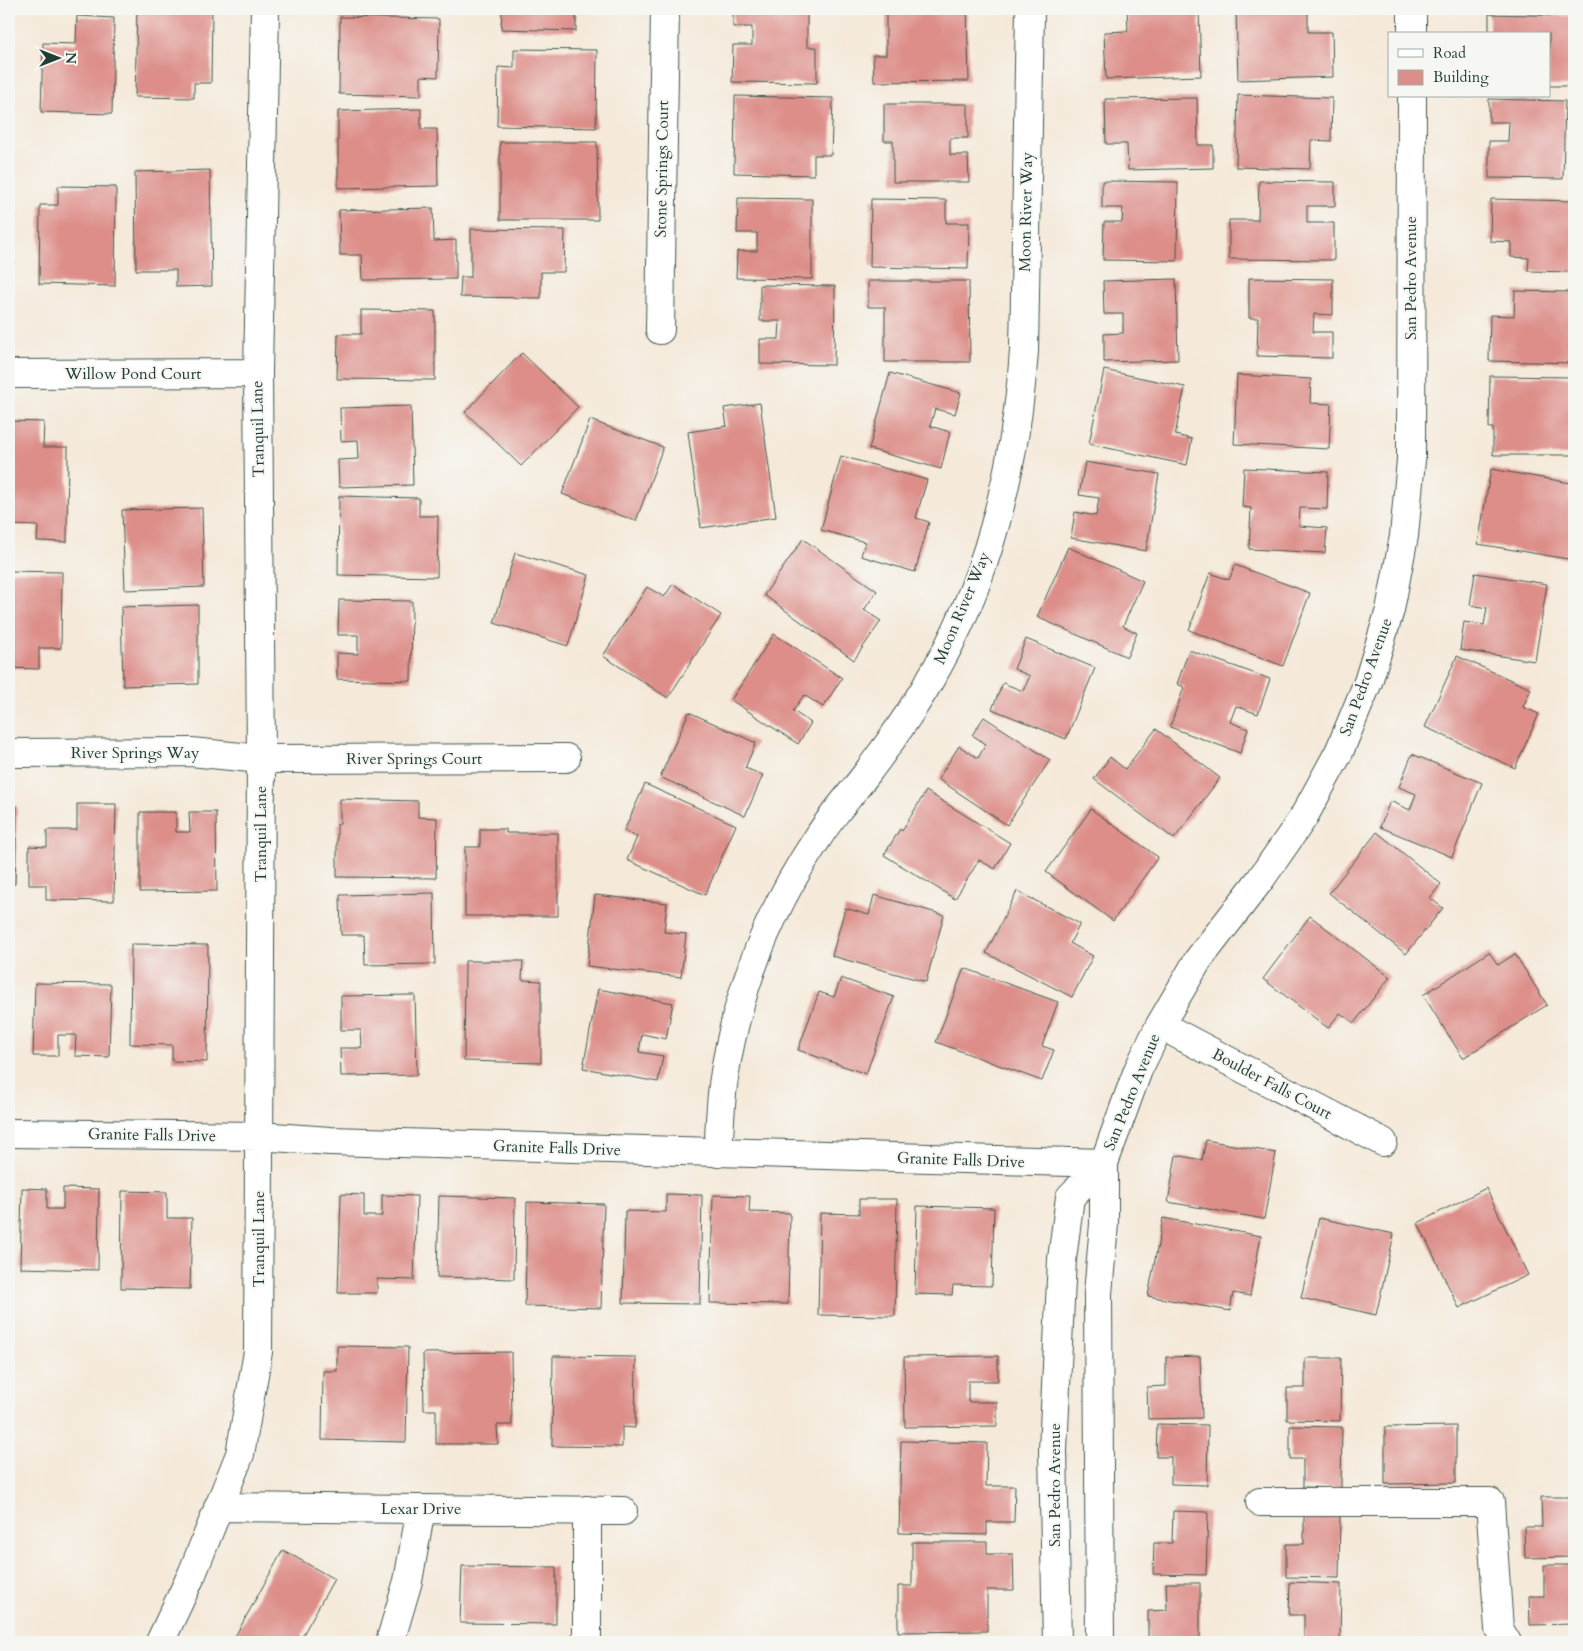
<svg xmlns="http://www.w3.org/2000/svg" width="1583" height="1651" font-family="Cardo,serif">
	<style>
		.building { fill: #dd8e89 }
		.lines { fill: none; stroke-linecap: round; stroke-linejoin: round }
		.minor-casing { stroke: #3f574d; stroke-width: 30 }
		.minor { stroke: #fff; stroke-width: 28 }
		.labels { text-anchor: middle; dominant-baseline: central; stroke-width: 4; stroke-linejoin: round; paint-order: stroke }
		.street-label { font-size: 16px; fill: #1f3d34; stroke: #f6f6f2 }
	</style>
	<rect width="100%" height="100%" fill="#f6f6f2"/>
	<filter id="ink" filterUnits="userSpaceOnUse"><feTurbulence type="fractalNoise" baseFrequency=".02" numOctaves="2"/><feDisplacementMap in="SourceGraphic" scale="10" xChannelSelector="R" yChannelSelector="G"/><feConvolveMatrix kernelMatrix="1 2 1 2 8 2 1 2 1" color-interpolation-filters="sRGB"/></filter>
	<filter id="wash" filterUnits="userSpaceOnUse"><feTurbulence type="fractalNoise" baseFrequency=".0096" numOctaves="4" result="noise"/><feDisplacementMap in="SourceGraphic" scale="20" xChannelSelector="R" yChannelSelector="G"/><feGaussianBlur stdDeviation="1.12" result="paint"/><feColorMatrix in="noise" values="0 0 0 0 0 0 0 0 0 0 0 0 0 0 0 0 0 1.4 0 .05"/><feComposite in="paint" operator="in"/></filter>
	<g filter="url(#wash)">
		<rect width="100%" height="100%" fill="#f5e9d9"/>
		<g id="blocks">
			<path class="building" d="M137,9H212L211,83H194V98L135,97Z
				M502,9H576V31L501,29Z
				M733,9H807V47H817V83L732,82L733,45H752V27H733Z
				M886,9H967L969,81L874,82L873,55H886Z
				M1127,9H1199L1201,76L1106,79L1104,32L1128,31Z
				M1236,9H1308V32H1332L1333,77L1238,80Z
				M1489,14L1574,16V86H1549V34H1489Z
				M77,16L114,18L112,114L41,112L43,43L76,44Z
				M340,17L439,19L438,77L421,76V96L339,94Z
				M514,49L597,50L596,128L497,126L498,67L514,68Z
				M1238,95L1332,98L1331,141L1311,140L1310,169L1236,167Z
				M735,96L833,98L831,155H814V175L734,173Z
				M1197,98L1198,145H1213V168L1128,170L1127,144H1106L1105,99Z
				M1489,99L1565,101L1563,179L1489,178V141H1508L1509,122H1489Z
				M884,104H968V138H950V155H968L969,182H893V141H884Z
				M421,109V129H437L438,186L338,188V111Z
				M500,142H597L598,220H500Z
				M210,170L212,286L176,287V270H136L135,172Z
				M1102,181L1178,182L1177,261L1103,260L1104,222H1122L1123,208H1102Z
				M1259,181L1335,182V206H1307V223H1334V260L1229,259V220H1258Z
				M58,186L116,187L115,286L39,284L40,205H58Z
				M9,189L15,190L14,263H9Z
				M738,198L812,199V279L736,278L737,251H757V233H737Z
				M871,199L946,200V223H969L968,269L870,267Z
				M1491,199L1574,201V272L1528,271L1529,258L1511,257V242L1490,241Z
				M433,208L434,241L456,240V279L363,280L362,255H340L339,210Z
				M471,229L565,230L564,272H541V298L460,297L461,277H471Z
				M1249,278L1333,279V315L1314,314L1313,332H1332V358L1257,356L1258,318H1249Z
				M1176,279L1178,360L1104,362V334L1123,333V314H1104L1103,281Z
				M868,281H969L970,362H885V307H868Z
				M760,285L835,286L834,365L760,364V339H779L780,321H760Z
				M1515,291L1574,292V363L1489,361L1490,315L1514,316Z
				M361,310L435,311V380L337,379L338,334H361Z
				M522,353L578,407L521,466L465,412Z
				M1104,370L1185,387L1175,435L1192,439L1187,465L1089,444Z
				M890,373L961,393L955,414L935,409L930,426L950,432L941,469L869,449Z
				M1237,375L1311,379L1310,403L1331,404L1329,449L1234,444Z
				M1490,376L1574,377V455H1493V428H1489Z
				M760,403L776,517L701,528L688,432L727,426L724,408Z
				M411,406L413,485L339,487L338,460L359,459L358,440L341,441L340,408Z
				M590,420L663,447L636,521L562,494Z
				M9,421L44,422L43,447H68L67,542L37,541L38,526L9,525Z
				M841,456L927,480L916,518L929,522L915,572L861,556L865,542L821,530Z
				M1085,462L1159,474L1146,551L1071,538L1075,512L1096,516L1099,498L1079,495Z
				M1244,468L1328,472L1327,509L1300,508L1299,526L1327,528L1325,553L1249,549L1251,508L1242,507Z
				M1491,469L1571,483L1569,499L1574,500V560L1478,544Z
				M339,496L419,498V516H438L437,577L338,575Z
				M202,508L204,587L125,590L122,510Z
				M803,539L877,591L864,610L881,621L854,660L764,595Z
				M1068,547L1143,581L1123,626L1137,633L1127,657L1037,617Z
				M515,553L589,575L568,646L494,623Z
				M1235,565L1310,593L1283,666L1189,630L1210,573L1229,580Z
				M9,571L62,572L61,648H39V669L9,668Z
				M1475,573L1547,584L1535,661L1460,650L1464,622L1484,625L1487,608L1470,605Z
				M673,584L721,615L668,698L603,656L647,587L664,597Z
				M339,600L412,601L411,681L337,679V653L358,654V635H338Z
				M198,605V684L123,686L121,607Z
				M774,634L842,678L823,707L804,695L793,711L811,723L798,744L731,700Z
				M1026,639L1095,668L1066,739L992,709L1003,683L1023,691L1030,676L1014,669Z
				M1189,650L1270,679L1258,714L1236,706L1230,722L1248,729L1240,753L1170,727L1184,687L1177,684Z
				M1457,656L1531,689L1523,707L1539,714L1515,768L1425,727Z
				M689,712L756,743L745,768L763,775L745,816L660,777Z
				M984,717L1050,760L1007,825L938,779L959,746L978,758L986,744L972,735Z
				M1156,729L1220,778L1174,839L1094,779L1110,757L1125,769Z
				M1412,754L1482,783L1452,857L1380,827L1390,801L1410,810L1416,794L1399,787Z
				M645,784L736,825L705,895L627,860L637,837L624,831Z
				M926,791L1010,843L995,869L979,860L955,899L884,855L900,829L902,831Z
				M340,799L418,801V817L437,818L436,878L337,877V824H340Z
				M77,804H116L114,901L46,900V885H29V846L47,847V830H77Z
				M9,806H17L15,884H9Z
				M1091,809L1158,857L1113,921L1046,872Z
				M140,812H176V832H190L189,812H216L217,891L140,892Z
				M480,829H506V833H558V916H465V847H480Z
				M1377,832L1441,884L1430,898L1443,908L1406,954L1329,893Z
				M1017,891L1080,924L1070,943L1093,956L1072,997L986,953Z
				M434,893L435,964L365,965L364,935H341L340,895Z
				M595,895L667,903L664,932L686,934L681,977L587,966Z
				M874,895L944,915L926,982L832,956L845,908L869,915Z
				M1310,916L1390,977L1354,1023L1340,1013L1328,1028L1263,979Z
				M131,944L208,945L207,1062L172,1061V1045L130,1044Z
				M1489,952L1498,965L1515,954L1547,1005L1463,1058L1423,995Z
				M465,961H523L522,980L541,981V1063L464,1061Z
				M964,968L1058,1002L1042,1046L1054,1050L1042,1081L936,1042Z
				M841,978L894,997L866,1074L798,1050L819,992L834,997Z
				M35,983L111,984L109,1057L75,1056L76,1035H58V1056H33Z
				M598,989L673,1003L666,1039L642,1034L639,1052L663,1056L658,1082L583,1068Z
				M415,995L417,1075L341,1076L340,1048H362L361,1030H341V996Z
				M1206,1140L1276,1153L1264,1219L1168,1202L1176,1155L1202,1160Z
				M22,1188L47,1189V1209H63V1188L99,1189L98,1270L20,1268Z
				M1486,1188L1528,1275L1459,1308L1418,1223Z
				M122,1191L167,1192V1218H192L190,1289L121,1288Z
				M341,1194L364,1195V1216H382V1195L417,1196L414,1280L377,1279V1293H338Z
				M666,1194L702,1195L700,1304L623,1303L625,1211L666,1212Z
				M713,1195L750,1196L749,1212L790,1213L788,1304L710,1303Z
				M439,1196L515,1198L514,1279L437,1277Z
				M859,1199H897L895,1316L818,1315L820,1213L859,1214Z
				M527,1202L604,1204L601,1308L525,1306Z
				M917,1206L994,1208L992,1286L953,1285L952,1295L915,1294Z
				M1163,1218L1261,1236L1250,1296L1233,1293L1230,1311L1148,1296Z
				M1319,1218L1394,1234L1376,1315L1301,1298Z
				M337,1346L408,1347L406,1442L322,1440L323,1371H337Z
				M511,1352L512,1425H497L498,1444H436V1410H424L423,1353Z
				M553,1356L636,1357L635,1428L622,1427V1447L552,1446Z
				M998,1356V1381H968V1402H997V1426L905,1427L904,1357Z
				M1200,1356L1202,1418L1148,1419L1147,1387L1166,1386V1357Z
				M1305,1358H1341L1340,1421L1287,1420V1388H1305Z
				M1157,1424L1208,1425L1207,1485L1171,1484V1457H1156Z
				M1290,1426L1342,1427L1341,1488L1303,1487V1459H1290Z
				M1456,1426V1483L1385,1484V1427Z
				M901,1441L987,1443L986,1486H1015L1014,1522H987V1535L899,1533Z
				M1541,1497H1574V1557L1525,1558L1524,1527H1542Z
				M1173,1511L1208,1512L1206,1575L1153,1574L1154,1543H1172Z
				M1304,1515H1340L1339,1578L1286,1577V1544H1304Z
				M912,1542H987V1554H1013L1014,1590H987V1631L898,1632V1586H912Z
				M283,1550L334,1579L299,1642H232Z
				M1544,1565H1574V1624L1530,1625L1529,1596H1544Z
				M462,1566L556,1567V1624L460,1623Z
				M1290,1582L1341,1584L1340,1642L1304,1641V1615H1289Z
				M1166,1583H1200V1642H1148V1611L1167,1610Z"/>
		</g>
	</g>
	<g filter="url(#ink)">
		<use href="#blocks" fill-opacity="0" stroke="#3f574d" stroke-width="1"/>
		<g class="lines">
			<defs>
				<path id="minor" d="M1412,34V9
					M660,330L665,9
					M9,374L258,373
					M9,753L191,752L261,759L566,758
					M1160,1025L1383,1142
					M9,1133L259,1136L330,1141L1104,1163
					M718,1153C720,1128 720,1103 724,1078C737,992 769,911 817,839C832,814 853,793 870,769C895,736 918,702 938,666C992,569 1016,461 1024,351L1030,9
					M1260,1502H1490L1499,1629L1507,1642
					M218,1507L623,1511
					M160,1642L192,1574L240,1454L258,1352L261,759L258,373L265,9
					M390,1642L408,1581L421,1509
					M587,1642V1510
					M1057,1642L1053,1450L1062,1259L1070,1197L1104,1163
					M1100,1642L1098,1294L1104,1224V1163L1138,1070L1160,1025L1198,960L1260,880L1303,818L1339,752L1368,682L1390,610L1404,536L1411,460L1412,96"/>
			</defs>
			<use href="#minor" class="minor-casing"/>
			<use href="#minor" class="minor"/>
		</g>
	</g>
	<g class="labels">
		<g class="street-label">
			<text transform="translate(662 169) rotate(-89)">Stone Springs Court</text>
			<text transform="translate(1026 212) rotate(-89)">Moon River Way</text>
			<text transform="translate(1411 278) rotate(-90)">San Pedro Avenue</text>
			<text x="133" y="374">Willow Pond Court</text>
			<text transform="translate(258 429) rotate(-91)">Tranquil Lane</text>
			<text transform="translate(962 608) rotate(-67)">Moon River Way</text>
			<text transform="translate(1366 677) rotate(-70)">San Pedro Avenue</text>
			<text x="135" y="753">River Springs Way</text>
			<text x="414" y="759">River Springs Court</text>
			<text transform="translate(261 834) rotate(-90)">Tranquil Lane</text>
			<text transform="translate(1272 1084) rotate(28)">Boulder Falls Court</text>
			<text transform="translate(1132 1092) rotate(-68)">San Pedro Avenue</text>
			<text transform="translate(152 1135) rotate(1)">Granite Falls Drive</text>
			<text transform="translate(557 1148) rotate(2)">Granite Falls Drive</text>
			<text transform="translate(961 1160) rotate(2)">Granite Falls Drive</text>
			<text transform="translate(259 1239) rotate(-90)">Tranquil Lane</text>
			<text transform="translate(1055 1485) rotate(-90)">San Pedro Avenue</text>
			<text x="421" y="1509">Lexar Drive</text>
		</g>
	</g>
	<rect width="1583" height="1651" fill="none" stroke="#f6f6f2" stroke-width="30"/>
	<rect x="1388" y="32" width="162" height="65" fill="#f6f6f2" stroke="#a0aca6"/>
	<rect x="1398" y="49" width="25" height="8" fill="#ffffff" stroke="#a0aca6"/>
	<text x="1433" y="58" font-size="15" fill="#1f3d34">Road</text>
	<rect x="1398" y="70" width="25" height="15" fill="#dd8e89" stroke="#a0aca6"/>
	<text x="1433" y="82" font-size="15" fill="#1f3d34">Building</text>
	<g transform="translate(58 58) rotate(90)" stroke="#f6f6f2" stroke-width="4" paint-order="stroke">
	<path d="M0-4L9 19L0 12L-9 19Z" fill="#1f3d34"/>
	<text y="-8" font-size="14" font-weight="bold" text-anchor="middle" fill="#1f3d34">N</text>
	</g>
</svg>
